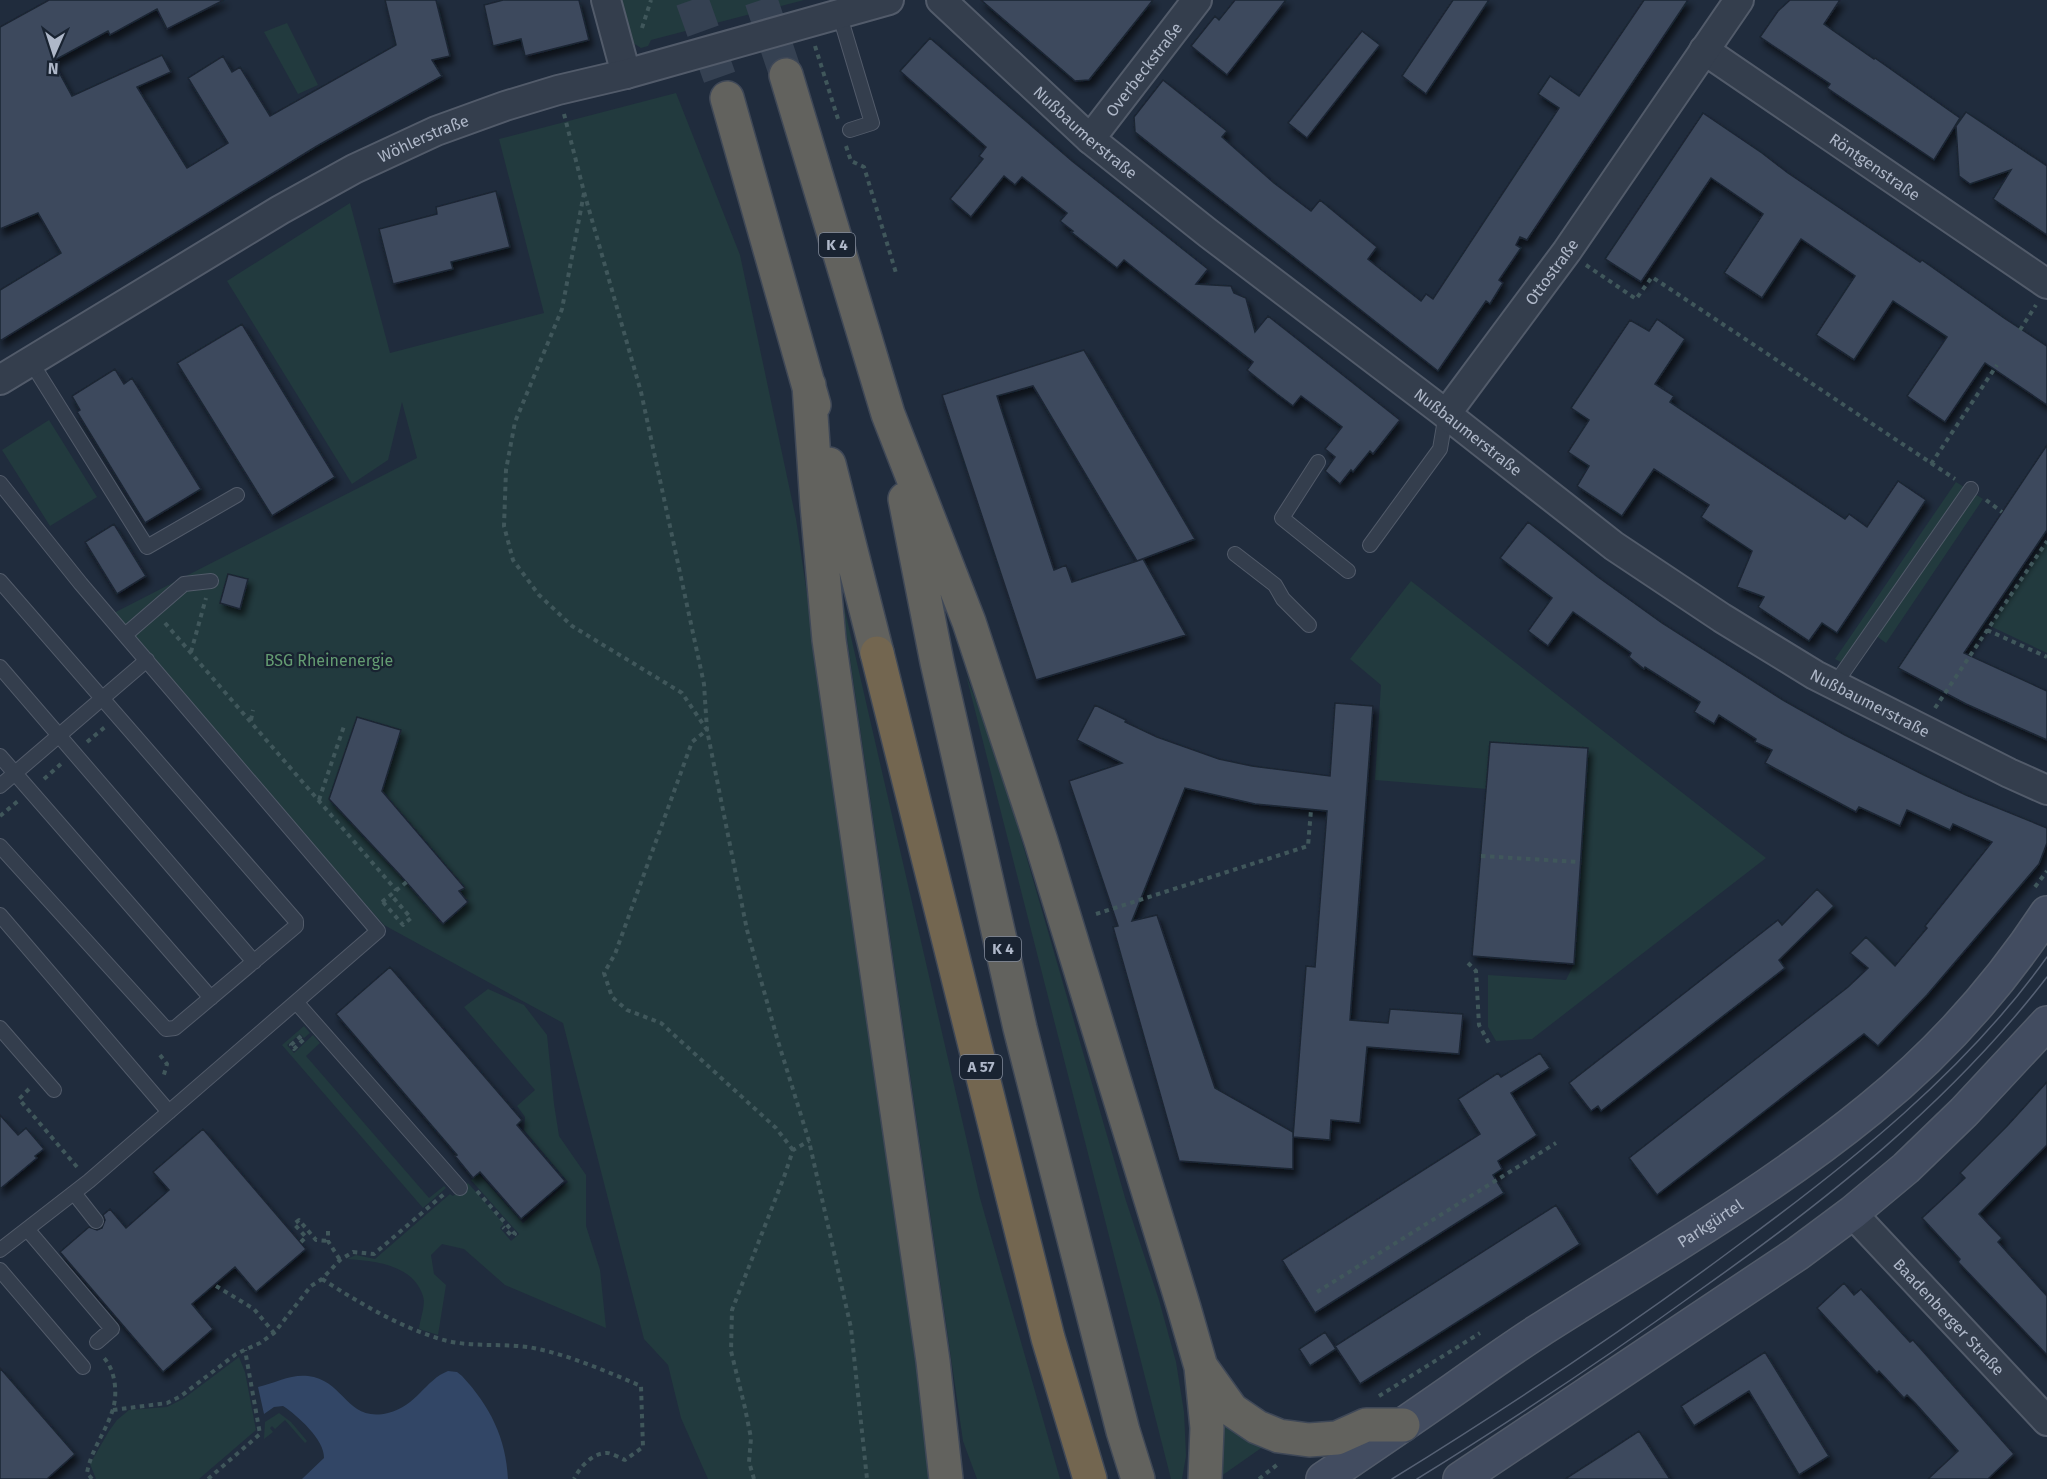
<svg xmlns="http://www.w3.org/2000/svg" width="2047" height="1479" font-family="'Fira Sans',sans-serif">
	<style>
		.green { fill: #223a3e }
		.water { fill: #324666 }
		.building { fill: #3c485d; stroke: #1b2533; stroke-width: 1.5; fill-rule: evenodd; filter: url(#shadow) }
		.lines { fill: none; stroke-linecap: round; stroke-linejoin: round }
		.trunk-tunnel { stroke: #354152; stroke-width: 33; stroke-dasharray: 33 16; stroke-linecap: butt }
		.service-casing { stroke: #525b6a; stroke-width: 16 }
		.minor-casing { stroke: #525b6a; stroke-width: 32 }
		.secondary-casing { stroke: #525b6a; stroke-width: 36 }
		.trunk-casing { stroke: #3f4857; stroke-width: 36 }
		.motorway-casing { stroke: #3f4857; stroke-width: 36 }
		.path { stroke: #40575b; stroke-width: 4; stroke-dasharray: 4.5 4.5; stroke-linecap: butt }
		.service { stroke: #343e4d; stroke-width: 14 }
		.minor { stroke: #343e4d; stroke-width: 28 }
		.secondary { stroke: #424c60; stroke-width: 33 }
		.trunk { stroke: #62625e; stroke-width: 33 }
		.motorway { stroke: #736650; stroke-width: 33 }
		.tram { stroke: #566174; stroke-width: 1.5 }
		.labels { text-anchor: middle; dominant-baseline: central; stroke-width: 4.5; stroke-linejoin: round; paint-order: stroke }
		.shield { fill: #192331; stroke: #828b9b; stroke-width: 1.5 }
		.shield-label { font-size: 15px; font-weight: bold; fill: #afb8c9 }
		.street-label { font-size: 16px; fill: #afb8c9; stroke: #192331 }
		.park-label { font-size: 16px; fill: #649c72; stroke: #192331 }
	</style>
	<defs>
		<filter id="shadow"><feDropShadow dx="3.5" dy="6" stdDeviation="3" flood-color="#0009"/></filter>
	</defs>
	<rect width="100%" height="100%" fill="#202c3d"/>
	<path class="green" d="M619,0H804L651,40L648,46L641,48L630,41Z
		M287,23L318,85L298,94L264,32Z
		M676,93L740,255L796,519L919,1362L931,1479H708L681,1418L668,1365L644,1339L563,1023L384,925L137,648L106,617L417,458L402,402L388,460L352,484L227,281L350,203L390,353L544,313L499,139Z
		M49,420L97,497L50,526L2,450Z
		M1956,482L1983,499L1886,643L1875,635L1853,668L1835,659Z
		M2047,541V653L1990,626Z
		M1411,581L1766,858L1532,1039L1496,1041L1488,1027V975L1566,980L1574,964L1581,870L1579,862L1588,749L1490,742L1487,789L1375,780L1381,685L1350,659Z
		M840,589L980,1198L1060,1479H977L963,1441Z
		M966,675L997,755L1126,1201L1159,1300L1176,1362L1184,1412L1186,1456L1182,1479H1171Z
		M488,989L524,1005L547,1035L554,1104L559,1136L586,1175V1226L600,1270L606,1328L505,1285L464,1249L442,1244L431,1255L434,1274L446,1285L438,1335L419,1329C420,1319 426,1305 423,1296C413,1264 374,1261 347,1259L356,1255L375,1259L450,1194L453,1196L468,1183L504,1224L500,1228L511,1241L519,1234L471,1180L479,1174L523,1223L568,1182L524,1130L525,1117L517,1106L535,1090L464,1007Z
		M304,1026L310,1033L304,1038L300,1034L287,1045L294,1053L313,1035L320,1043L306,1056L429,1198L444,1186L446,1188L423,1208L282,1045Z
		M239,1357L245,1372L256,1430L199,1479H96L90,1464L109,1431L117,1420L129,1410L167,1407L183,1399Z
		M1218,1407L1267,1444L1217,1479Z
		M279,1413L291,1422L307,1441L305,1443L285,1420L275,1429L272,1426L270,1428L273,1432L264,1439L265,1422Z"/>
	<path class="water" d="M448,1371L457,1372L462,1376C490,1406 506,1438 508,1479H302L324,1458C325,1440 297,1415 283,1406L274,1407L264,1414L258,1387C275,1383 291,1374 308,1376C345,1380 346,1423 388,1413C417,1406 425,1380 448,1371Z"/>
	<path class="building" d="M49,0H224L167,29L157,9L110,35L108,31L53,61L72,96L162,55L171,72L137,87L187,168L228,143L188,78L223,56L232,72L240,67L270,116L396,45L385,0H436L450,56L432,60L442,76L317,146L0,341V290L61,253L38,213L0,229V27Z
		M503,0H579L589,40L525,56L521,39L493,46L484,5Z
		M981,0H1153L1089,80L1075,81Z
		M1235,0H1286L1227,75L1191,46L1215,16L1219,20Z
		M1453,0H1489L1426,94L1402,76Z
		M1644,0H1688L1527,240L1520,237L1516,245L1521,248L1499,280L1503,283L1490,304L1486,301L1438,371L1135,132L1134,117L1163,80L1227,131L1222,137L1274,183L1311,211L1320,200L1377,247L1368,259L1421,301L1426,294L1433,299L1559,108L1538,94L1550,76L1579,96Z
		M1790,0H1840L1824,24L1874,59L1875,58L1960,118L1934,160L1827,88L1830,84L1760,37L1778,11Z
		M1362,31L1380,45L1307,138L1288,123Z
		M930,38L1072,161L1208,269L1196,284L1231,286L1234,293L1246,298L1255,332L1268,316L1400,420L1373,454L1370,451L1353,472L1351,470L1340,484L1325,471L1335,457L1325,449L1342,427L1301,396L1293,406L1277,394L1247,370L1253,362L1145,277L1124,260L1117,268L1071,232L1073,231L1060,221L1067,213L1022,177L1015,185L1004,176L971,217L950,199L983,159L979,156L986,147L900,71Z
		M1966,112L2047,166V235L1993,199L2011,170L1970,184L1959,176L1956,126Z
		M1703,113L1762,153L1788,173L1920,262L1922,260L2004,318L2047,346V405L1985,363L1945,422L1907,396L1947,337L1893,301L1854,360L1816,335L1855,276L1801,239L1762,298L1724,273L1763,214L1711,178L1641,282L1605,259Z
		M496,191L510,247L451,262L453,269L393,284L379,229L437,214L436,207Z
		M1657,319L1685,339L1655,384L1674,396L1670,402L1845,519L1849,514L1867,527L1898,481L1926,500L1837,633L1822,623L1809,641L1758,607L1764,597L1737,587L1752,551L1701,517L1709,505L1654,469L1622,516L1577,486L1589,466L1568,452L1589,420L1571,408L1630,320L1649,331Z
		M242,324L335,477L272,516L177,363Z
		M1084,350L1195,539L1137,561L1143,559L1186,635L1036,680L942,395ZM1033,386L1137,561L1072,582L1066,565L1054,570L997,396Z
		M115,369L124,384L132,378L201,489L145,523L77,412L80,410L72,396Z
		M2047,445V530L1964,653L2047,691V740L1966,704L1898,668Z
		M1528,522L1598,577L1662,623L1783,700L1845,735L1924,775L1966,795L2047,828V843L2039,864L1927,995L1878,1046L1864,1034L1657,1195L1629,1158L1848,987L1868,968L1850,953L1866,937L1895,966L1927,928L1925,926L1992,842L1953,824L1950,830L1907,810L1900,826L1859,807L1856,812L1776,769L1765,763L1772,750L1755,742L1756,739L1719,715L1714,724L1694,712L1700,702L1645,667L1644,669L1629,657L1631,653L1573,612L1548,646L1528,631L1552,598L1500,558Z
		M114,524L146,576L117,594L85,542Z
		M228,574L248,579L240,609L220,603Z
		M1335,703L1373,706L1350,1020L1388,1023L1390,1009L1463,1014L1459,1054L1367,1047L1360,1123L1331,1120L1330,1140L1293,1137L1306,966L1315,967L1327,811L1255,804L1185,788L1132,921L1157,915L1215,1088L1293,1132V1169L1179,1161L1113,927L1118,926L1069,781L1122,763L1077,740L1095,705L1126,720L1125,722L1157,737L1219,759L1252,766L1330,776Z
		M357,717L401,730L382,791L465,888L459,891L468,902L443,924L400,875L329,799Z
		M1490,742L1588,748L1574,964L1472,956Z
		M1817,889L1834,906L1779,960L1785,968L1601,1111L1598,1106L1591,1111L1569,1083L1778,920L1782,925Z
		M390,967L522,1120L517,1125L565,1181L521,1219L480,1172L473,1178L455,1156L457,1155L336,1014Z
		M1540,1053L1550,1068L1511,1093L1537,1135L1498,1161L1502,1169L1493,1175L1504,1193L1315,1313L1282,1260L1480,1134L1458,1099L1498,1073L1501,1077Z
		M2047,1082V1145L1979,1214L2002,1238L1998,1242L2047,1296V1355L1958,1262L1960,1259L1922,1218L1965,1178L1960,1173L2008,1125Z
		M0,1115L18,1135L26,1128L44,1149L35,1156L37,1158L0,1189Z
		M203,1129L306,1249L256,1292L235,1267L192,1304L213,1329L163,1372L60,1252L89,1227L97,1230L102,1228L105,1220L103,1215L110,1209L126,1228L169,1190L153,1172Z
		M1556,1205L1580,1244L1360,1384L1335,1346Z
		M1844,1283L1854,1295L1861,1289L1910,1342L1913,1340L2014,1454L1988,1479H1928L1958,1451L1915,1403L1907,1395L1904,1398L1879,1371L1877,1373L1817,1308Z
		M1325,1332L1336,1349L1310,1366L1299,1349Z
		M1765,1352L1829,1456L1799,1475L1749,1391L1694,1426L1681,1406Z
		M0,1368L75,1454L47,1479H0Z
		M1639,1431L1670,1479H1565L1604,1454Z"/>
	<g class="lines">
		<path class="trunk-tunnel" d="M692,0L727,98
			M761,0L786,75"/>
		<defs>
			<path id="service" d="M839,13L872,123L850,130
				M31,362L147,547L237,495
				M1318,462L1282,518L1348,571
				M0,483L81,584L378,931L89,1181L0,1250
				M1370,545L1440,449L1446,414
				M1235,554L1275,585L1283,599L1309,625
				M0,581L296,921V926L175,1028L166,1029L0,846
				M125,635L184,584L211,581
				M0,667L254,962
				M1835,684L1971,489
				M0,756L211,998
				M0,786L147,660
				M0,915L169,1112
				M296,1002L460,1188
				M0,1028L54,1090
				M74,1193L96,1221
				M27,1229L112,1329L97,1342
				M0,1270L83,1367"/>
			<g id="minor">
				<path d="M606,0L626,74"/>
				<path id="s1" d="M941,0L1090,139L1208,233L1446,414L1614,546L1722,618L1815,675L2009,773L2047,790"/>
				<path id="s2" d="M1704,50L2047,284"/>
				<path id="s3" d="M1090,139L1197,0"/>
				<path id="s4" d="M0,380L280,210L354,169L436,131L505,106L558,90L626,74L889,0"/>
				<path id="s5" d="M1446,414L1567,251L1739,0"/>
				<path id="s6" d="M1852,1213L2047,1421"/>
			</g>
			<g id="secondary">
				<path id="s7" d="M1323,1479C1366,1450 1410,1420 1453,1390C1481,1370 1509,1350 1537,1332C1650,1260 1767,1193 1870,1109C1938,1054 1999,986 2047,913"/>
				<path d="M1460,1479L1797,1254L1852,1213L1906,1168L1964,1112L2047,1023"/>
			</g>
			<path id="trunk" d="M786,75L888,414L969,622L1041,841L1184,1308L1201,1367L1207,1428L1205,1479
				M727,98L814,405
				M809,385L817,505L829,640L933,1361L946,1479
				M829,464L877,653
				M905,499L937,662L1020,1028L1123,1431L1138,1479
				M1202,1368L1232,1410L1257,1427L1279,1436L1309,1440L1337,1438L1366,1425H1403"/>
			<path id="motorway" d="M877,653L1048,1338L1090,1479"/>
		</defs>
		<use href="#service" class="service-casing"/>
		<use href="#minor" class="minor-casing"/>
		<use href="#secondary" class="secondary-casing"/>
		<use href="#trunk" class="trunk-casing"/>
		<use href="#motorway" class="motorway-casing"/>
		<path class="path" d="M642,28L651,0
			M815,46L838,119
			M564,114L584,192L641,392L704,684L707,730L747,930L777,1038L809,1141L851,1328L867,1479
			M846,146L851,161L864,167L896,273
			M584,193L562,309L515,422L506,470L504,526L513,560L539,595L572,626L682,693L707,730L692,742L615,954L604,973L612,997L627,1010L661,1023L776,1128L793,1150
			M1586,265L1636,299L1652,277L1955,479
			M2020,330L2036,305
			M1931,464L1997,365
			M1986,500L2002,512
			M165,623L396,890
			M1987,630L2047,657
			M191,652L206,598
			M1935,708L2047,541
			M251,720L253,710
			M87,742L105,727
			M44,779L61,764
			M319,800L344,726
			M0,816L18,801
			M1481,856L1579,862
			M2035,887L2047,871
			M382,902L409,880
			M383,902L403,925L411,918L391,895
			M1096,914L1308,846L1311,810
			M1468,963L1476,971L1479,1025L1490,1045
			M301,1036L291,1045L294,1049L304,1039
			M160,1055L167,1064L163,1078
			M29,1089L19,1099L77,1167
			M477,1191L515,1234L512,1236L503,1227
			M328,1231V1241L340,1260
			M301,1242L306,1237L294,1224L299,1220L316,1240L328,1241
			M322,1279C358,1302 396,1325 437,1338C466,1348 498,1343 528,1347C568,1354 605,1371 641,1386L643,1447L625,1460C620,1458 612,1453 607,1453C592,1453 580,1467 574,1479
			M216,1286L254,1309L274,1333
			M1317,1292L1556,1143
			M1379,1396L1480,1333
			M113,1410L167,1403L181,1396L236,1354L260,1343L274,1333L311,1286L322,1279L340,1260L353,1252L374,1254L444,1194
			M92,1479L87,1473C91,1450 105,1433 112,1412C118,1396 116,1371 104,1358
			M208,1479L260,1434L245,1350
			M754,1479L749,1462L751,1438L745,1408L731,1351L732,1310L784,1177L793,1150L809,1141
			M1259,1479L1278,1464"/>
		<use href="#service" class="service"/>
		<use href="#minor" class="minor"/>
		<use href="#secondary" class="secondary"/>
		<use href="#trunk" class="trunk"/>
		<use href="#motorway" class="motorway"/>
		<path class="tram" d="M1392,1479C1510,1406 1626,1329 1737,1246C1849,1164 1966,1071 2047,957
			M1417,1479C1512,1420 1606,1358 1697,1292C1826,1201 1950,1103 2047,977"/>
	</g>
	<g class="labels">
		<g class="shield">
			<rect x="819" y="233" width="36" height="24" rx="4.5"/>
			<rect x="985" y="937" width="36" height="24" rx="4.5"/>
			<rect x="960" y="1055" width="42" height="24" rx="4.5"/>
		</g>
		<g class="shield-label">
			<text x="837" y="245">K 4</text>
			<text x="1003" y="949">K 4</text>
			<text x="981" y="1067">A 57</text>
		</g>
		<g class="street-label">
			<text stroke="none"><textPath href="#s3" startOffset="88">Overbeckstraße</textPath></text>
			<text stroke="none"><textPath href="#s1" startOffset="196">Nußbaumerstraße</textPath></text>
			<text stroke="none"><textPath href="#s4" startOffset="488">Wöhlerstraße</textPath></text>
			<text stroke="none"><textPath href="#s2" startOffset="207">Röntgenstraße</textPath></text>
			<text stroke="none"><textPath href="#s5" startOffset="177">Ottostraße</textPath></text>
			<text stroke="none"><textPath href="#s1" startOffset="682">Nußbaumerstraße</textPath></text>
			<text stroke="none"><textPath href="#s1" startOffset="1168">Nußbaumerstraße</textPath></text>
			<text stroke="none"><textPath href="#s7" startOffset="464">Parkgürtel</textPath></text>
			<text stroke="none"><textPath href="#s6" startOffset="142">Baadenberger Straße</textPath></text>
		</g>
		<g class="park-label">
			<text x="329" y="660">BSG Rheinenergie</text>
		</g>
	</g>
	<g transform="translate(54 54) rotate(183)" stroke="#192331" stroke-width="4.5" paint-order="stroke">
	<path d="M0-4.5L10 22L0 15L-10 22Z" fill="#afb8c9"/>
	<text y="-9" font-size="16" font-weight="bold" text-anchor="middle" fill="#afb8c9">N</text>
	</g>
</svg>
